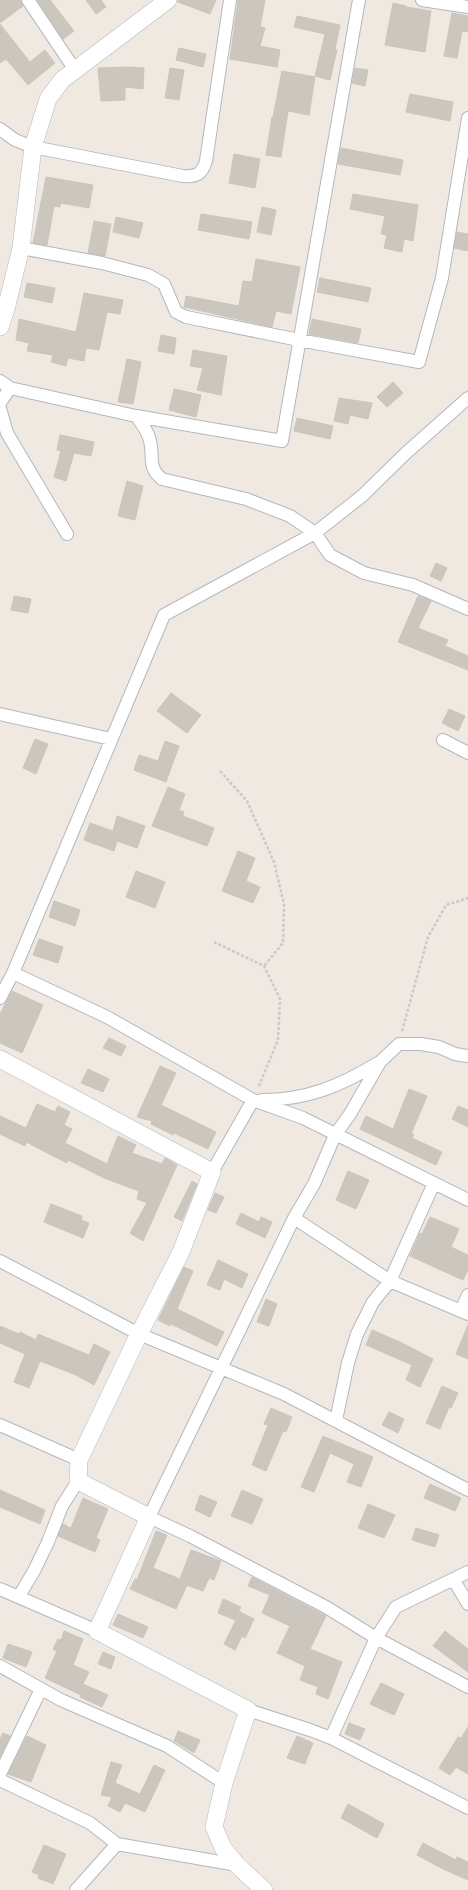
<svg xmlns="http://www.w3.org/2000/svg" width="468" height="1890" font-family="'Work Sans',sans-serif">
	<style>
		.building { fill: #cbc7bf; stroke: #cbc5ba }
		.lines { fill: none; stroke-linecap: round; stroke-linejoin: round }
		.street-casing { stroke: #b4b7c1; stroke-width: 14 }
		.secondary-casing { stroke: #b4b7c1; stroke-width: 18 }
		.path { stroke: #c9c9c9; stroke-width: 2.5; stroke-dasharray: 3 2; stroke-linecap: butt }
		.street { stroke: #fff; stroke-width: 12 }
		.secondary { stroke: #fff; stroke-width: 17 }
	</style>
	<rect width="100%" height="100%" fill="#efe9e1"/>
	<path class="building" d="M0,0H21L23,6L0,23Z
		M37,0H50L74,31L63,39Z
		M86,0H101L106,7L96,14Z
		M178,0H216L210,14L178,2Z
		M238,0H265L260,27L265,28L260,46L280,50L277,67L230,59Z
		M393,3L406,6V7L431,11L425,52L385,45Z
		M452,13L468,16V32L462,31L457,58L444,56Z
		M297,16L340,25L335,49L337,50L330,80L315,76L325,34L294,27Z
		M0,24L30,62L45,50L55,63L28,85L6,59L0,63Z
		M179,48L206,54L203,67L176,60Z
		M127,67L144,68L143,89L125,87V100L101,101L98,68Z
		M170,68L184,70L179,100L165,98Z
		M355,68L368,70L365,86L352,83Z
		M282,71L315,77L309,115L288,111L281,157L266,155L272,117H273Z
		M410,94L453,102L450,121L406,112Z
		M341,148L403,160L400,175L338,164Z
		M234,154L260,159L255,188L229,183Z
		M46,177L93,185L89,208L61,203L60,207L54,206L47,245L33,243Z
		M353,194L418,205L413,241L404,239L402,252L384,248L387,235L381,234L385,216L350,209Z
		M262,207L276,210L271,235L257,232Z
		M201,214L252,222L249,239L198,230Z
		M116,217L143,223L139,238L113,232Z
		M94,221L111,224L105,256L88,253Z
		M457,232L468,234V251L454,248Z
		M256,259L300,267L291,314L276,311L272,327L184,307L186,296L239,306L243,281L252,282Z
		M320,278L371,288L368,302L317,292Z
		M27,283L55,288L52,303L24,297Z
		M84,293L123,300L120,314L107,312L99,350L86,348L84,361L68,358L66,366L51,362L53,355L27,351L29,343L16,340L19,319L76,332Z
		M312,319L361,329L358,343L309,334Z
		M161,335L176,338L174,354L158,351Z
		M193,350L227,356L221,395L197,390L203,368L190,366Z
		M127,359L141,362L133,404L118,402Z
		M393,382L403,393L387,407L377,397Z
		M174,389L201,395L196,417L169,410Z
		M339,398L372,403L368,419L350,415L348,424L334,421Z
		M297,418L333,426L330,439L294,431Z
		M60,435L94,442L91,456L74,453L66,481L54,477L61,451L57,450Z
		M127,481L143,486L135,520L118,516Z
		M436,563L447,568L441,581L430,576Z
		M14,596L31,599L28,613L11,610Z
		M418,596L431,601L418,628L448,640L445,646L468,656V670L398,642Z
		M171,693L201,715L187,733L157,711Z
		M449,709L465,716L458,731L442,723Z
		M35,739L48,744L36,774L23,768Z
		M165,741L179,746L166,782L134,770L139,755L158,761Z
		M168,787L185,794L179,810L184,812L183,816L214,828L207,846L152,826Z
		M117,816L145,826L137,848L117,841L114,851L84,840L90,823L113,831Z
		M238,851L255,858L246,881L260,887L253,903L222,891Z
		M136,871L165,882L155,908L126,897Z
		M54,901L80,910L75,926L49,917Z
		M39,939L63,947L58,963L33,955Z
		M12,991L43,1005L22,1053L0,1043V1014Z
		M109,1038L126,1046L121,1056L103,1048Z
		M160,1066L176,1073L161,1105L216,1132L208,1149L174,1133L173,1135L151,1124L152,1121L137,1117Z
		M88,1069L109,1079L103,1092L81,1083Z
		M409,1089L427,1096L411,1134H414L412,1138L442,1152L436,1165L360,1129L366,1116L393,1129Z
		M37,1104L55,1112L58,1106L70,1112L64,1125L72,1129L65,1143L107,1164L118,1136L136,1145L132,1153L162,1164L165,1158L177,1165L143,1241L130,1233L147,1203L137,1199L139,1191L104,1178L68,1160L67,1163L26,1142L25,1146L0,1134V1116L26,1128Z
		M458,1106L468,1110V1127L452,1119Z
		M348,1171L369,1180L356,1209L336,1200Z
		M192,1181L197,1184L182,1221L174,1217Z
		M215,1193L224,1197L216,1213L208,1210Z
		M51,1204L82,1216L81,1220L89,1223L83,1238L44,1222Z
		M241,1213L259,1222L261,1217L272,1222L265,1238L236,1224Z
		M430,1217L459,1229L451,1247L468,1255V1270L463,1280L410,1256L420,1233L422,1234Z
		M218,1260L248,1274L242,1288L224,1279L220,1290L207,1285Z
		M184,1267L193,1271L177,1309L224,1332L217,1346L171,1324L170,1326L158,1320Z
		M266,1299L277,1304L269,1326L257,1322Z
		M468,1325V1359L456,1354Z
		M0,1326L19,1334L20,1332L36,1340L38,1334L89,1355L94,1344L110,1352L94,1385L76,1375L40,1361L29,1388L14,1382L25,1354L0,1343Z
		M372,1330L400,1342L433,1359L420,1387L406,1380L412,1365L366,1345Z
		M442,1386L458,1393L451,1408L449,1407L440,1429L426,1423Z
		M271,1408L292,1417L286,1432L283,1431L266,1471L252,1465L268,1425L264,1424Z
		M389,1412L404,1419L398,1433L382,1425Z
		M323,1436L373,1457L361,1487L347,1482L354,1464L330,1453L314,1492L301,1487Z
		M430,1484L461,1498L455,1511L424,1498Z
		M0,1490L45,1510L40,1524L0,1507Z
		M242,1490L263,1499L252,1524L231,1516Z
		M200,1495L217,1502L210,1517L195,1510Z
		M83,1498L108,1509L96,1538L100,1540L95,1552L58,1536L63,1524L71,1528Z
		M368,1504L395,1515L384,1538L358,1528Z
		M416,1528L439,1535L435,1547L412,1540Z
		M156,1531L167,1535L153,1568L180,1579L191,1550L221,1561L214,1580L209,1578L203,1591L187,1585L176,1609L130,1589L135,1579L137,1580Z
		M252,1577L326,1616L310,1649L342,1662L328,1699L316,1694L318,1687L300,1680L305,1666L277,1653L290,1626L262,1613L270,1595L248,1586Z
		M223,1599L241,1607L235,1620L218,1613Z
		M240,1612L254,1619L245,1638L242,1636L235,1650L224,1644Z
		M118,1614L148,1627L143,1638L113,1625Z
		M64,1631L83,1639L73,1665L89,1672L83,1684L108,1695L102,1707L80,1697L81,1695L45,1678L57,1651L53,1649L58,1639L61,1640Z
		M445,1631L468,1649V1672L433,1646Z
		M8,1644L32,1652L26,1667L3,1658Z
		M103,1652L115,1657L111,1669L98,1664Z
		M381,1683L404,1694L394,1715L370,1704Z
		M349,1723L365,1729L360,1740L345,1734Z
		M468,1727V1774L456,1767L450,1775L439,1768L458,1737L461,1738Z
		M178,1731L200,1740L194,1753L174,1741Z
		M3,1733L10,1736L0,1757V1739Z
		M27,1736L46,1745L31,1782L8,1774Z
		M297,1736L313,1743L305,1764L287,1758Z
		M111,1762L122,1765L115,1783L140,1794L154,1765L165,1770L145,1812L125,1803L120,1812L108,1806L112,1797L101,1795Z
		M348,1804L384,1824L377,1838L341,1818Z
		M423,1843L456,1860L457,1857L468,1862V1880L443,1869L417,1855Z
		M44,1845L66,1854L53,1884L38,1878L39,1875L32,1872Z"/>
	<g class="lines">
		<defs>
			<path id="street" d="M28,0L75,70
				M422,0L468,7
				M0,129L15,140L33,147L183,176C197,177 202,174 206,161L230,0
				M21,248L102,263L148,275L164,284L176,312L186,317L299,340L419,362L442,278L468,118
				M0,381L10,388L136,416L282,441L359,0
				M0,403L10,388
				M0,408L7,433L67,534
				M136,416C142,424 148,431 150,441C154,457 147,467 162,479L246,499L290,516L315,533L330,555L364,573L413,585L468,609
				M0,714L111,739
				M443,740L468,753
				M13,973L107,1017L253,1100L303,1118L468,1200
				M0,998L13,973L164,615L315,533L362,496L406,453L468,398
				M468,1056L455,1054L439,1047L421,1044H399L380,1062L350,1114L335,1135L314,1184L294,1218L149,1517L190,1536L326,1607L376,1638L468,1687
				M262,1100C307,1100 340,1086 378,1063
				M212,1172L253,1100
				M294,1218L390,1281L468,1314
				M0,1261L139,1334L284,1394L468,1490
				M461,1311L468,1295
				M336,1420L348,1363L357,1334L373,1302L390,1281L434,1183
				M0,1425L79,1460
				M453,1579L468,1604
				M0,1589L97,1631
				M19,1596L34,1571L48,1542L62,1506L78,1481
				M0,1666L61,1700L167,1746L224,1783
				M248,1710L310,1730L331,1738L376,1638L396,1607L468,1572
				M331,1738L468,1808
				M0,1774L41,1689
				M0,1780L90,1823L117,1844
				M76,1890L117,1844L237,1865"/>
			<path id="secondary" d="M0,327L6,309L21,248L33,147L48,99L62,80L168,0
				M0,1059L212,1172L181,1252L139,1334L79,1460L78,1481L149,1517L97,1631L248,1710L224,1783L214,1827L223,1848L237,1865L264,1890"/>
		</defs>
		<use href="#street" class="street-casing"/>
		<use href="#secondary" class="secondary-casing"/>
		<path class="path" d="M220,771L247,801L274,862L284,904L283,943L264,966
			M214,942L264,966L280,999L278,1040L258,1088
			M402,1031L428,937L446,905L468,898"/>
		<use href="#street" class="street"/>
		<use href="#secondary" class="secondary"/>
	</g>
</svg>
